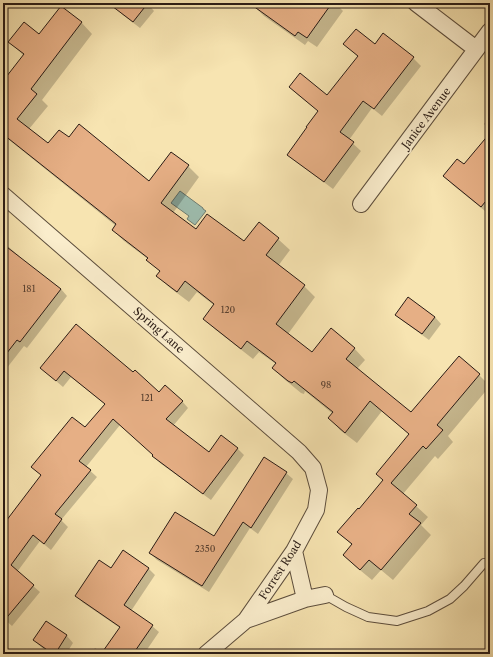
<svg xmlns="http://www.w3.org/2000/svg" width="493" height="657" font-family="'Libre Caslon Text',serif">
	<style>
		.water { fill: #9ebeb0; stroke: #6f7d72 }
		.shadow { fill: #0003 }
		.building { fill: #e6af85; stroke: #291b15 }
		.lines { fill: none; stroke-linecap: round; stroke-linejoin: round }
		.service-casing { stroke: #5c4d3c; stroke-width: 10 }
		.minor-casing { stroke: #5c4d3c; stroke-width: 18 }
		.service { stroke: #faedcc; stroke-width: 8 }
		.minor { stroke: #faedcc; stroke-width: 16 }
		.labels { text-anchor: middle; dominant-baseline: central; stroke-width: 3.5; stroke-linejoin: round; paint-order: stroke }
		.number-label { font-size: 9px; fill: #584031 }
		.street-label { font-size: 11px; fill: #291b15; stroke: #faedcc }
	</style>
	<rect width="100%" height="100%" fill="#f7e4b1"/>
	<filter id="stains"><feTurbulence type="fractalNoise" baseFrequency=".005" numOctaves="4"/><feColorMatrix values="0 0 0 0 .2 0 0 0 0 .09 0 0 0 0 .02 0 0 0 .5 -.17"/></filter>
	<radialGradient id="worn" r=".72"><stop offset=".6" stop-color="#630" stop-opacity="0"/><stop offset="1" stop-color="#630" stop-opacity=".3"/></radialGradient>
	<path class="water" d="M180,191L203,208V209L206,211L195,225L187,219L189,216L171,203Z"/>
	<path class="shadow" d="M120,3H147L154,11L140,28L123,15L116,8Z
		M256,3H335L343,11L317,47L308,41L305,45L264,16L254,6Z
		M81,22L92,34L42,100L48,106L29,129L49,144L69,138L149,182L188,166L199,177L173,213L196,230L244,243L278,239L290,250L278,266L304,286L315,297L288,334L312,353L354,348L365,360L357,369L411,413L479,375L490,386L448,436L453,442L438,459L435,456L403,494L428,517L421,525L431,535L393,580L381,570L372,580L355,566L344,555L352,545L338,532L359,510L384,481L410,435L382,411L357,443L340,430L329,418L333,414L305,391L304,394L301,393L284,379L273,368L276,364L259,352L253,359L216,330L204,319L215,306L197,292L189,302L169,287L158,276L160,272L148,259L124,241L113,230L116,226L3,135V83L24,56L10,42L39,35Z
		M345,44L375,45L413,58L421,66L382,116L372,108L349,140L361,151L333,189L297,162L289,154L319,112L298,95L290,87L327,97L358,57Z
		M490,116V130L484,124Z
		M490,135V215L454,186L444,176L465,166Z
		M3,242L19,256L3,277Z
		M33,268L61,289L67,296L27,348L24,346L3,373V307Z
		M396,315L435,317L441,324L429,340L403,321Z
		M76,326L159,393L182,401L188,408L173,426L209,453L222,437L238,449L244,455L211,500L160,463L154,456V455L120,425L86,467L97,477L61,520L68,527L51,550L40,541L17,572L40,592L12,626L3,618V527L42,476L33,467L85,429L106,405L71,377L63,387L41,368Z
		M286,473L293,479L258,534L250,528L209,592L157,560L150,553L214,537Z
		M111,569H149L155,575L131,611L152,626L159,632L144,654H91L95,648L103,653L120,628L82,602L76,595Z
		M46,622L67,636L73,643L66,654H67H52L41,647L34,640Z"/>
	<path class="building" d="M108,3H148L133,22Z
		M249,3H332L307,38L298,32L295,36Z
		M61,6L82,22L31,89L37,94L17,119L48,143L59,130L69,137L79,124L149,181L171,152L189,165L161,203L196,229L207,214L244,241L259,222L279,238L266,255L305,285L276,324L312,352L331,328L355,348L346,359L411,412L459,356L480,374L437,425L443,430L426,449L423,446L391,483L417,505L409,514L421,523L381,570L369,560L360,570L343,555L352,544L337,532L358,508L359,509L383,480L376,474L409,434L370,401L345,433L328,418L333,412L294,381L292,383L288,381L272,368L276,363L247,341L241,349L203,319L214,304L185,281L177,292L156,276L160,271L146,260L148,258L112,230L116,224L4,135L3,136V81L24,54L8,42L24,22L39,34Z
		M356,29L375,44L383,33L414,57L374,109L363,101L340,132L354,142L324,182L287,155L307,127H306L318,111L289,87L300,73L327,95L358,56L343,44Z
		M490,133V196L481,207L443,176L457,159L464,164Z
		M3,244L61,289L20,342L17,340L3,358Z
		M408,297L435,317L422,334L395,315Z
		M76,324L133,372L135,370L159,392L165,385L183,401L166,419L209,452L221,435L238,448L203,494L152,456L153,455L113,419L79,461L91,470L55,514L62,519L44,544L33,535L11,565L34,585L3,622V525L41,475L31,467L72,417L85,427L105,404L64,371L56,381L40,368Z
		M264,457L287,472L251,528L243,522L202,586L149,553L175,512L214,536Z
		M123,550L149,568L124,605L153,625L133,654H101L120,627L75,596L99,560L111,568Z
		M46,621L67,635L55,654H53L33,640Z"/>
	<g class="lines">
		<defs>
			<path id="service" d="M325,595L346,607L368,617L397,621L428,611L450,599L464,586L484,563"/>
			<path id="minor" d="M416,3L476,49
				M3,195L299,452L313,468L319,490L316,510L294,551L246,620L206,654
				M361,204L490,31
				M294,551L305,599
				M246,620L305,599L325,595"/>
		</defs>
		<use href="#service" class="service-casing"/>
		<use href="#minor" class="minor-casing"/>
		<use href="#service" class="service"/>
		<use href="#minor" class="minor"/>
	</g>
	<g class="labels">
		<g class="number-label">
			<text x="29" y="288">181</text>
			<text x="228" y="309">120</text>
			<text x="326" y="384">98</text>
			<text x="147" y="397">121</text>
			<text x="205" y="548">2350</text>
		</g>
		<g class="street-label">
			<text transform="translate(426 118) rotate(-53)">Janice Avenue</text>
			<text transform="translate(159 330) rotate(41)">Spring Lane</text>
			<text transform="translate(280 570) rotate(-57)">Forrest Road</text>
		</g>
	</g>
	<rect width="493" height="657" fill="none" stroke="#f7e4b1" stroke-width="16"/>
	<rect x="4" y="4" width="485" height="649" fill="none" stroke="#291b15" stroke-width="2"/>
	<rect x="8" y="8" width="477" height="641" fill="none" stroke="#291b15"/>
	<rect width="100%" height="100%" filter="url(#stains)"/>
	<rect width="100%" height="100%" fill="url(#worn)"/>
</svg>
